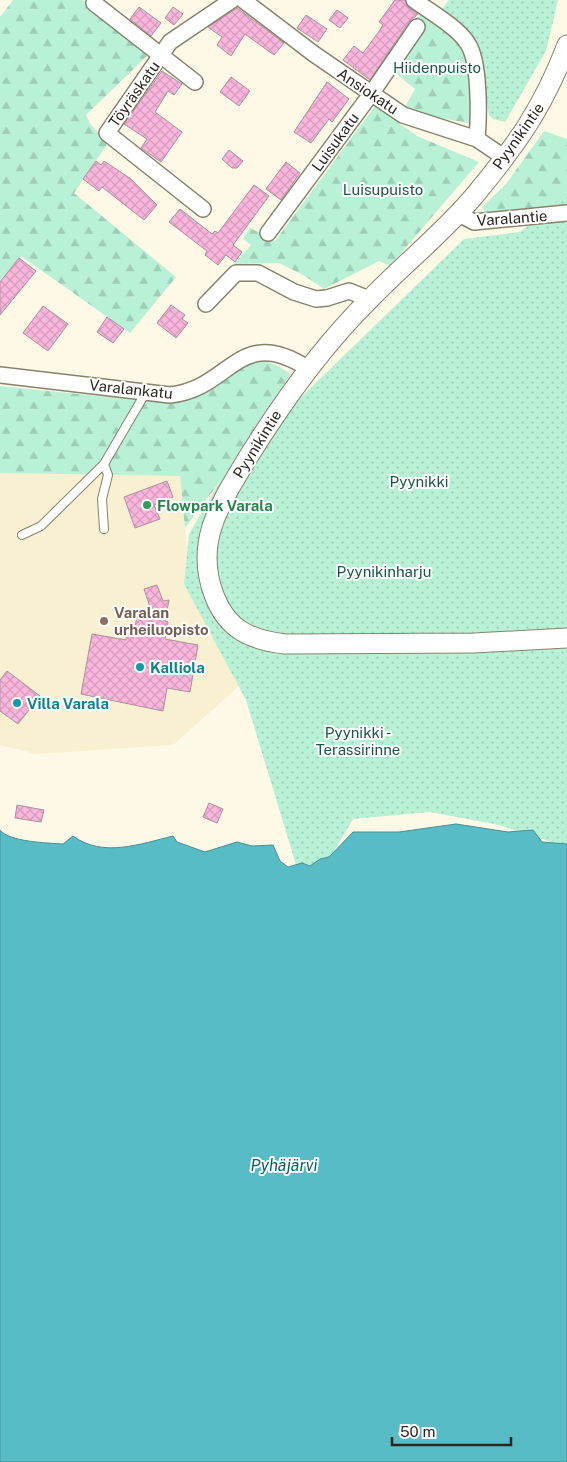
<svg xmlns="http://www.w3.org/2000/svg" width="567" height="1462" font-family="'Public Sans',sans-serif">
	<style>
		.built { fill: #f8f0d0 }
		.forest { fill: url(#forest-firs) }
		.park { fill: url(#park-dots) }
		.water { fill: #57bcc5; stroke: #498f93 }
		.building { fill: url(#building-cross-hatch); stroke: #a9929e }
		.lines { fill: none; stroke-linecap: round; stroke-linejoin: round }
		.service-casing { stroke: #87826c; stroke-width: 10 }
		.minor-casing { stroke: #87826c; stroke-width: 18 }
		.tertiary-casing { stroke: #87826c; stroke-width: 21 }
		.service { stroke: #fff; stroke-width: 8 }
		.minor { stroke: #fff; stroke-width: 15 }
		.tertiary { stroke: #fff; stroke-width: 19 }
		.leisure-dot { fill: #2e9e5b; stroke: #fff; stroke-width: 2 }
		.education-dot { fill: #8d6e63; stroke: #fff; stroke-width: 2 }
		.culture-dot { fill: #0f9aa8; stroke: #fff; stroke-width: 2 }
		.labels { text-anchor: middle; dominant-baseline: central; stroke-width: 4; stroke-linejoin: round; paint-order: stroke }
		.park-label { font-size: 15px; fill: #1a5841; stroke: #fff }
		.street-label { font-size: 15px; fill: #28261d; stroke: #fff }
		.leisure-label { font-size: 15px; font-weight: bold; fill: #27864d; stroke: #fff; text-anchor: start }
		.education-label { font-size: 15px; font-weight: bold; fill: #785e54; stroke: #fff; text-anchor: start }
		.culture-label { font-size: 15px; font-weight: bold; fill: #0d838f; stroke: #fff; text-anchor: start }
		.water-label { font-size: 16px; font-style: italic; fill: #056066; stroke: #fff }
	</style>
	<defs>
		<pattern id="forest-firs" width="22" height="20" patternUnits="userSpaceOnUse" patternTransform="scale(1.25)"><rect width="22" height="20" fill="#b8f1d6"/><path d="M5 1l3.5 6h-7zM16 11l3.5 6h-7z" fill="#9eceb7"/></pattern>
		<pattern id="park-dots" width="8" height="8" patternUnits="userSpaceOnUse" patternTransform="scale(1.25)"><rect width="8" height="8" fill="#b8f1d6"/><path d="M2 2h.1M6 6h.1" fill="none" stroke="#9eceb7" stroke-width="1.8" stroke-linecap="round"/></pattern>
		<pattern id="building-cross-hatch" width="8" height="8" patternUnits="userSpaceOnUse" patternTransform="scale(1.25)"><rect width="8" height="8" fill="#fab5dc"/><path d="M0 0l8 8M0 8l8-8" fill="none" stroke="#d69cbc"/></pattern>
	</defs>
	<rect width="100%" height="100%" fill="#fef9e6"/>
	<path class="built" d="M0,473L180,476L191,590L239,686L173,745L36,754L0,745Z"/>
	<path class="forest" d="M13,0H83L147,56L86,115L91,125L108,143L74,193L176,277L130,333L21,256L0,282V17Z
		M421,12L456,39L468,55L475,117L468,123L429,116L405,107L415,89L394,72L425,29L415,21Z
		M375,106L417,136L479,162L390,266L379,261L324,289L303,275L279,263L234,264L251,245L243,239L250,228L275,241Z
		M544,131L567,139V208L486,214L482,207L506,184Z
		M265,361L278,366L291,374L224,476L185,528L180,476L0,473V386L158,402H182L204,393L249,363Z"/>
	<path class="park" d="M449,0H558L546,51L505,122L493,119L489,115L478,43L470,32L439,13Z
		M567,194V847L499,825L430,812L353,819L326,865L297,868L246,700L184,584L189,534L228,468L464,239L520,232Z"/>
	<path class="water" d="M456,824L508,832L533,830L542,842L567,844V1462H0V830C9,842 48,843 63,844L73,836C103,858 140,844 173,836L177,842L205,852L237,842L252,846L273,845L280,861L288,867L302,863L310,866L320,859L329,857L353,832H399Z"/>
	<path class="building" d="M395,0H405L408,7L418,14L409,22L370,80L343,60L354,46L363,53L380,30L383,25L379,22Z
		M139,7L161,23L151,36L130,19Z
		M173,7L183,14L174,25L165,18Z
		M237,8L284,43L274,55L245,34L231,56L217,45L222,37L208,27Z
		M337,10L348,18L340,28L329,20Z
		M306,15L327,29L318,42L297,28Z
		M162,71L182,84L174,95L168,91L155,112L182,132L161,162L141,148L147,139L124,124Z
		M231,77L250,91L239,106L220,92Z
		M327,82L349,99L332,122L329,119L311,143L294,132Z
		M229,150L243,161L237,168H232L222,159Z
		M96,161L101,165L104,161L131,179L157,205L144,220L102,187L99,191L83,179Z
		M286,162L300,173L281,200L266,189Z
		M254,185L269,196L233,245L242,252L235,262L226,255L218,265L205,255L207,251L169,222L180,209L212,234L215,231L218,233Z
		M19,258L36,271L0,315V282Z
		M171,305L185,315L182,319L188,323L176,338L157,323Z
		M43,306L68,324L48,351L23,333Z
		M107,317L124,329L113,343L97,332Z
		M167,481L173,497L154,505L160,519L135,528L124,497Z
		M157,585L163,601L169,600L165,621L168,622L165,639L198,645L190,692L167,688L163,711L81,694L92,634L126,640L127,632L134,633L137,616L154,619L144,589Z
		M7,671L40,696L18,724L0,711V680Z
		M209,803L223,809L217,823L203,817Z
		M17,805L44,810L41,822L15,818Z"/>
	<g class="lines">
		<defs>
			<path id="service" d="M104,464L108,475L102,499L104,529
				M22,535L41,526L104,464L146,392"/>
			<path id="minor" d="M243,0L314,54L403,115L477,139L505,158
				M414,0C429,11 459,28 468,44C480,62 479,117 477,139
				M94,3L195,82
				M203,209L107,133L170,42L232,0
				M459,214L474,222L567,213
				M268,233L371,94L417,27
				M206,304L236,273H258L294,292L316,299L327,298L349,291L369,299
				M0,375L170,395C231,389 238,324 307,368"/>
			<path id="tertiary" d="M567,45C543,108 517,144 475,195C444,232 405,263 371,298C322,346 283,401 247,459C220,504 194,542 214,595C227,630 251,640 285,644L474,643L567,638"/>
		</defs>
		<use href="#service" class="service-casing"/>
		<use href="#minor" class="minor-casing"/>
		<use href="#tertiary" class="tertiary-casing"/>
		<use href="#service" class="service"/>
		<use href="#minor" class="minor"/>
		<use href="#tertiary" class="tertiary"/>
	</g>
	<circle class="leisure-dot" cx="147" cy="505" r="5"/>
	<circle class="education-dot" cx="104" cy="621" r="5"/>
	<g class="culture-dot">
		<circle cx="140" cy="667" r="5"/>
		<circle cx="17" cy="703" r="5"/>
	</g>
	<g class="labels">
		<g class="park-label">
			<text x="437" y="67">Hiidenpuisto</text>
			<text x="383" y="189">Luisupuisto</text>
			<text x="419" y="481">Pyynikki</text>
			<text x="384" y="571">Pyynikinharju</text>
			<text x="358" y="732">Pyynikki -<tspan x="358" dy="17">Terassirinne</tspan></text>
		</g>
		<g class="street-label">
			<text transform="translate(368 91) rotate(34)">Ansiokatu</text>
			<text transform="translate(134 94) rotate(-55)">Töyräskatu</text>
			<text transform="translate(518 136) rotate(-55)">Pyynikintie</text>
			<text transform="translate(335 142) rotate(-54)">Luisukatu</text>
			<text transform="translate(512 218) rotate(-4)">Varalantie</text>
			<text transform="translate(131 389) rotate(6)">Varalankatu</text>
			<text transform="translate(257 444) rotate(-58)">Pyynikintie</text>
		</g>
		<g class="leisure-label">
			<text x="157" y="505">Flowpark Varala</text>
		</g>
		<g class="education-label">
			<text x="114" y="612">Varalan<tspan x="114" dy="17">urheiluopisto</tspan></text>
		</g>
		<g class="culture-label">
			<text x="150" y="667">Kalliola</text>
			<text x="27" y="703">Villa Varala</text>
		</g>
		<g class="water-label">
			<text x="284" y="1165">Pyhäjärvi</text>
		</g>
	</g>
	<path d="M392 1437v8h119v-8" fill="none" stroke="#28261d" stroke-width="2.5"/>
	<text x="400" y="1437" font-size="15" fill="#28261d" stroke="#ffffff" stroke-width="4" paint-order="stroke">50 m</text>
</svg>
